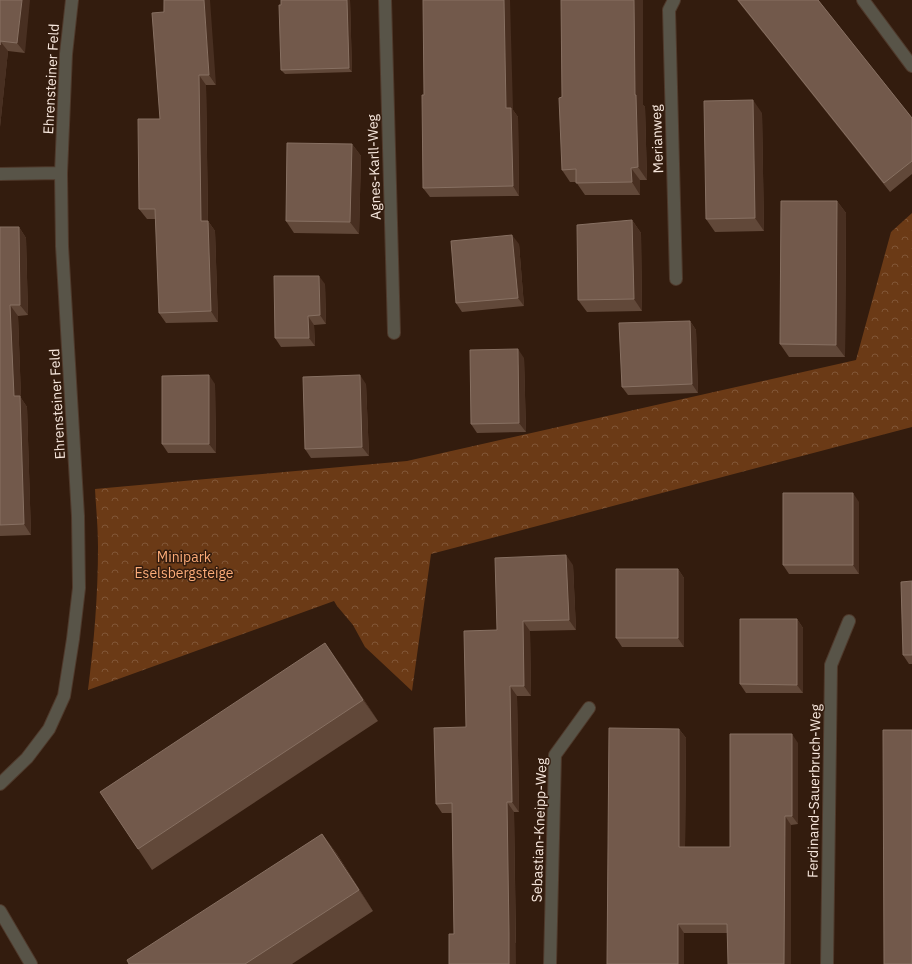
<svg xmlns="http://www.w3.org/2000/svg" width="912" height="964" font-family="'IBM Plex Sans',sans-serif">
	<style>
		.park { fill: url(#park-crowns) }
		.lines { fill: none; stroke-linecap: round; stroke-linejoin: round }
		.minor-casing { stroke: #4f392b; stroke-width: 14 }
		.minor { stroke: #585448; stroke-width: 12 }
		.wall { fill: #614839 }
		.shaded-wall { fill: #482f21 }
		.building { fill: #72594b; stroke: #877062 }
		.labels { text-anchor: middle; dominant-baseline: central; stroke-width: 3; stroke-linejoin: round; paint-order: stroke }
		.street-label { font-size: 14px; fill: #f8e8de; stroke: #331c0e }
		.park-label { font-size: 14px; fill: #fcac79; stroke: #331c0e }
	</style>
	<defs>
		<pattern id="park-crowns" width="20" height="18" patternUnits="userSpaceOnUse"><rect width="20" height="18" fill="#6b3a16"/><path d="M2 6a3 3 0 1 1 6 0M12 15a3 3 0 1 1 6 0" fill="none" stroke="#815637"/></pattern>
	</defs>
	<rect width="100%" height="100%" fill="#331c0e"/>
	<path class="park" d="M912,213V427L431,554L412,691L365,647L353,625L337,606L334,601L88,690C94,643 98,595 98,547C98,527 96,508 95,489L407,461L856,360L891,232Z"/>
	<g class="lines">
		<defs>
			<path id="minor" d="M385,0L394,333
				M674,0L669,10L676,279
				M863,0L912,66
				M0,174L61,173
				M0,784L27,758L49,729L64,696L73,639L79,588L78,516L62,246L61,173L66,54L72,0
				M0,911L31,964
				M550,964L555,755L589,708
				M827,964L831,665L849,621"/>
		</defs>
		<use href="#minor" class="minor-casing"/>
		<use href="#minor" class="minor"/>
	</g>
	<path class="wall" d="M0,0L25,53L8,51L0,127Z
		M164,0L216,85H206L208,221L215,231L218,322L166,323L159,313L156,219H147L139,209L160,119Z
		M350,0L352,72L285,74L281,70Z
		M561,0H643V105L645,107L647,180H640V195H585L576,182H570L562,170V97Z
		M737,0H818L912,118V174L890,192Z
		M513,110L518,117L519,196L430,197L423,188Z
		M762,113L764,231L715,232L706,219Z
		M352,144L361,156L359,234L294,233L286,221Z
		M837,201L846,213L845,357H789L780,344Z
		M632,220L641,233L642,311L587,312L578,300Z
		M0,227H19L26,238L28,315L18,316L21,398L27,407L31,535L0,536Z
		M519,244L524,306L462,312L456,303Z
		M325,284L326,324L314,325L315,346L281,347L275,338Z
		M690,321L696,330L698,393L628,395L622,387Z
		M524,358L526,432L477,433L471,424Z
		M215,384L216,453H168L162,444Z
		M366,384L369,456L311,458L305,449Z
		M859,502V574H789L783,565Z
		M573,565L576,630L530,631L531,696H517L519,812H514L516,943L454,934L452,813H442L436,804L466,727L497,630Z
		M678,569L684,578V647H622L616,638Z
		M912,581V664H909L903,655Z
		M797,619L803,628V693H746L740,684Z
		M340,664L378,721L152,870L138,849Z
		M679,729L686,738L685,847H730L798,743V824L791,825L727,933H684V964H607Z
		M322,834L337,854L373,911L292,964H129Z"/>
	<path class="shaded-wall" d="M22,0H30L25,53L17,43Z
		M204,0H210L216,85L209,75Z
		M347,0H350L352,72L349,68Z
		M504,0H510L513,110L518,117L519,196L513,186L506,108Z
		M634,0H643V105L645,107L647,180L638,167L635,95Z
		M0,41L8,51L0,127Z
		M199,75L206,85L208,231L201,221Z
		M753,100L762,113L764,231L755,218Z
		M352,144L361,156L359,234L350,222Z
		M631,168L640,180V195L632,182Z
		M837,201L846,213L845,357L836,345Z
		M632,220L641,233L642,311L634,299Z
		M208,221L215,231L218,322L211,311Z
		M19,227L26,238L28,315L20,305Z
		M512,235L519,244L524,306L518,298Z
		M319,276L325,284L326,324L320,315Z
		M10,305L18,316L21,398L27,407L31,535L24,524L14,396Z
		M308,316L314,325L315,346L309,338Z
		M690,321L696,330L698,393L692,384Z
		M518,349L524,358L526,432L519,423Z
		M209,375L215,384L216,453L209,444Z
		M360,375L366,384L369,456L362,447Z
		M853,493L859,502V574L853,565Z
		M566,555L573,565L576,630L569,620Z
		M678,569L684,578V647L678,638Z
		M797,619L803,628V693L797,685Z
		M523,621L530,631L531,696L524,686Z
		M325,643L340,664L378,721L363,700Z
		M510,686L517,696L519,812L512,802Z
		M679,729L686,738L685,856L679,847Z
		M792,734L798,743V824L792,816Z
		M507,802L514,812L516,964H509Z
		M785,816L791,825V964H784Z
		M322,834L337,854L373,911L359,890Z
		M678,924L684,933V964H678Z"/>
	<path class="building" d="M0,0H22L17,43L0,41V45Z
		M164,0H204L209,75H199L201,221H208L211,311L159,313L155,209H139L138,119H160L152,13L164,12Z
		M281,0H347L349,68L281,70L279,5H281Z
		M423,0H504L506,108H511L513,186L423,188L422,95H424Z
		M561,0H634L635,95H636L638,167L631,168L632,182L576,183V169L562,170L559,98L562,97Z
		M738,0H818L912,118V161L884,183Z
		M753,100L755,218L706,219L704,101Z
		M287,143L352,144L350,222L286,221Z
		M781,201H837L836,345L780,344Z
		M632,220L634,299L578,300L577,225Z
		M0,227H19L20,305H10L14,396H20L24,524L0,525Z
		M512,235L518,298L456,303L451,241Z
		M274,276H319L320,315L308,316L309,338H275Z
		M690,321L692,384L622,387L619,323Z
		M518,349L519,423L471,424L470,350Z
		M209,375V444H162V376Z
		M360,375L362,447L305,449L303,377Z
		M783,493H853V565H783Z
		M566,555L569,620L523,621L524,686H510L512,802H507L509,933V964H449V934H454L452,803L436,804L434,728L466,727L464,631L497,630L495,558Z
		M616,569H678V638H616Z
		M912,581V655H903L901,582Z
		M740,619H797V685L740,684Z
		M325,643L363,700L138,849L100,792Z
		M609,728L679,729V847H730V734H792V816H785L784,964H728L727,924H678V964H607Z
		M883,730H912V964H884Z
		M322,834L359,890L245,964H129L127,960Z"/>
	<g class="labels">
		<g class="street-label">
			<text transform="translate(51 79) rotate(-87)">Ehrensteiner Feld</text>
			<text transform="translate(657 139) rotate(-92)">Merianweg</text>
			<text transform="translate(374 167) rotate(-92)">Agnes-Karll-Weg</text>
			<text transform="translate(57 404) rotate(-93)">Ehrensteiner Feld</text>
			<text transform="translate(814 791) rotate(-89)">Ferdinand-Sauerbruch-Weg</text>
			<text transform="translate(539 830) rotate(-88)">Sebastian-Kneipp-Weg</text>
		</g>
		<g class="park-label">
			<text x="184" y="557">Minipark<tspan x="184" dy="16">Eselsbergsteige</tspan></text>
		</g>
	</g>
</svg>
